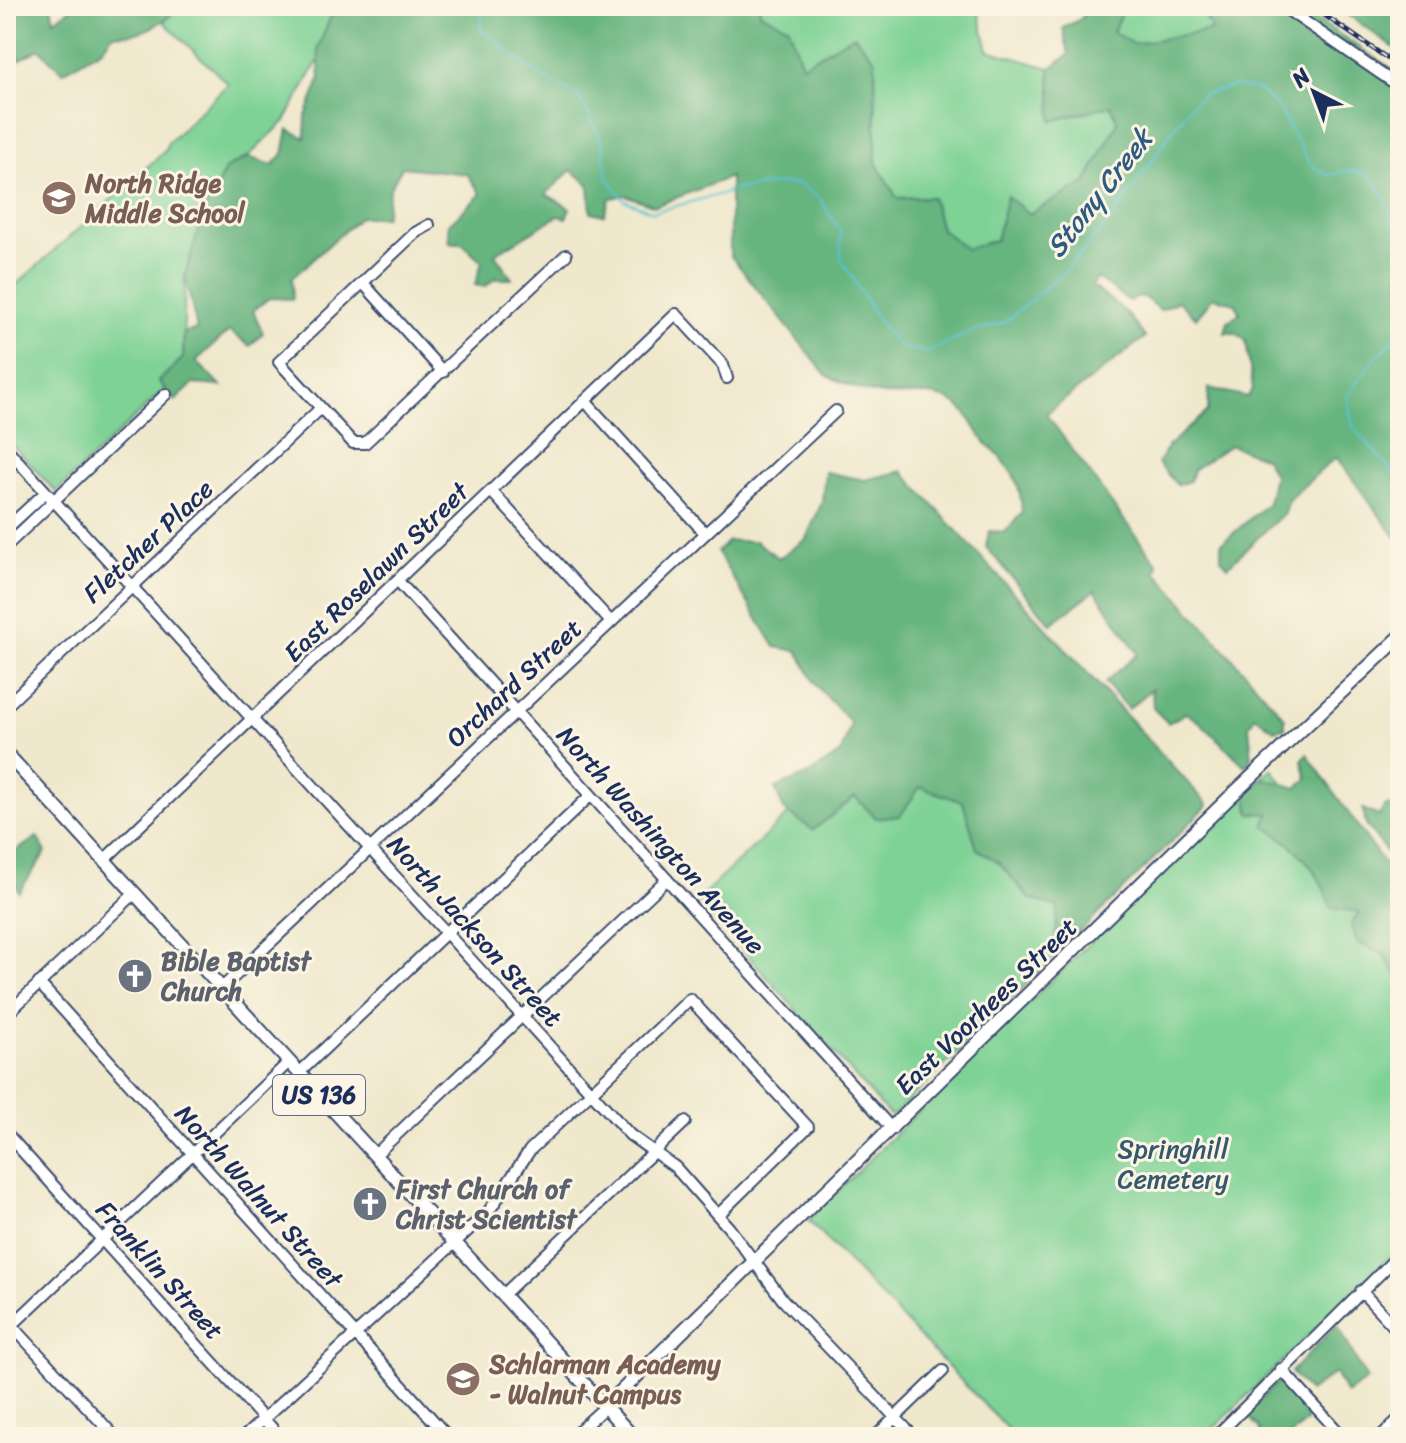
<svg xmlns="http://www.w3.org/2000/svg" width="1406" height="1443" font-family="Sriracha,sans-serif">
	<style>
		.green { fill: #7ed295; stroke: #4c807a; stroke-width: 2 }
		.forest { fill: #66b47e; stroke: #40726e; stroke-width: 2 }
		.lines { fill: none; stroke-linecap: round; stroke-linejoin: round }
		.stream { stroke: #5ac3d6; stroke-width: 2 }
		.minor-casing { stroke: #3b4b6e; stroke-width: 14 }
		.major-casing { stroke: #3b4b6e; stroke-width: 16 }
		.minor { stroke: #fff; stroke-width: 10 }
		.major { stroke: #fff; stroke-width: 12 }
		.rail-casing { stroke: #1b2f5e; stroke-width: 5 }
		.rail { stroke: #fcf5e5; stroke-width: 2; stroke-dasharray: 6; stroke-linecap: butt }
		.labels { text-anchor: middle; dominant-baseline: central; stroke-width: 6; stroke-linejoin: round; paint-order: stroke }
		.shield { fill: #fcf5e5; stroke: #5e6a86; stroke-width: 2 }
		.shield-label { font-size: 24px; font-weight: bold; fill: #1b2f5e }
		.education-label { font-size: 26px; font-weight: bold; fill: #785e54; stroke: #fcf5e5; text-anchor: start }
		.street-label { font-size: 26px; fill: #1b2f5e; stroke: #fcf5e5 }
		.worship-label { font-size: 26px; font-weight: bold; fill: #5b616d; stroke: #fcf5e5; text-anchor: start }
		.park-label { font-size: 26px; fill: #34586c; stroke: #fcf5e5 }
		.water-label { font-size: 28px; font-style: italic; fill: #2e5b82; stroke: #fcf5e5 }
	</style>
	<rect width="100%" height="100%" fill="#fcf5e5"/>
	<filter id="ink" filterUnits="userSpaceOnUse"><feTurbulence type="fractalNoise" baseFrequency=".0125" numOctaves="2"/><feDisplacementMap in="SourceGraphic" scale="16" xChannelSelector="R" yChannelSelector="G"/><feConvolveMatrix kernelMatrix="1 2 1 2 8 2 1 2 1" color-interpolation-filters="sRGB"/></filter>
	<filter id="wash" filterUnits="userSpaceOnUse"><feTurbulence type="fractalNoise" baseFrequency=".006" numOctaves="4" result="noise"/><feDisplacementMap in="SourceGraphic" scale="32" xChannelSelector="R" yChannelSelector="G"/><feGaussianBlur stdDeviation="1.8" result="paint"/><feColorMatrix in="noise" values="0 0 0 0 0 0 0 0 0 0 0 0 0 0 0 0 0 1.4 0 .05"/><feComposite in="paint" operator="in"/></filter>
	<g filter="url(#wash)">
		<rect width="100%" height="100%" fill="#efe8cc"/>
		<path class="green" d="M179,6H335L319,59L285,121L248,157L226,168L204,211L185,276L183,358L159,381L165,389L56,492L6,438V294L166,150L167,144L228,84L164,22Z
			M760,6H977L988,50L1050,68L1052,121L1111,105L1118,122L1086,183L1029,214L997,240L966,249L941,229L932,197L897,198L876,163L875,60L853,36L802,66L759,12Z
			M1124,6H1206L1204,12L1212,30L1133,44L1113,32Z
			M1019,598L1208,805L895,1114L889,1115L698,899Z
			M1272,769L1400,944V1246L1205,1437H1015L808,1220L1220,815Z"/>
		<path class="forest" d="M6,6H51L54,20L75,6H179C160,26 141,37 113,34L102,49L63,72L39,49L6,67Z
			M335,6H760V13L789,27L802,65L854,35L875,60L876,163L897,198L932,197L941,229L966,249L996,240L1007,196L1029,214L1086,183L1118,122L1111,105L1052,121L1050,68L1069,55L1063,28L1082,18L1087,6H1124L1113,32L1133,44L1212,30L1203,12L1206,6H1270L1284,16L1296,6L1400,74V543L1336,457L1289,499L1284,513L1228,566L1221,558V544L1268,503L1274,475L1265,458L1230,445L1193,470L1190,481L1177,485L1158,463L1169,445L1208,411L1209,388L1248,397L1253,389L1246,341L1236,333H1225L1228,321L1240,313L1235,303L1213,297L1196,318L1178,301L1161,310L1142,296L1129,301L1097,278L1092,286L1126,312L1145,337L1046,414C1084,464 1118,515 1158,564L1156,572L1285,718V728L1274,730L1255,716L1249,726L1252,759L1245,766L1201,723L1186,713L1168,723L1153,708L1152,689L1128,709L1105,682L1138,654L1095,590L1051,624L986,547L989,531L1005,532L1022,513C1021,480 1011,467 987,444C977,434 972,419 962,409C939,388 911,397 885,395C864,393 844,384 826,375L730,255V177L655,206L625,195L610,198L604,215L591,212L589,184L571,170L546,194L570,208L566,218L558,216L495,254L512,279H494L485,287L475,285L482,262L462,243H450L448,225L481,194L467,174L402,167L390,188L385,217H360L292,278L293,299L269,298L253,311L263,333L250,346L229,331L196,361L221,386L193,384L175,401L159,381L183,358L184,333L197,329L185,276L204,211L226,168L248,157L273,165L283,154L288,129L305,138L306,116L320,80L318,48Z
			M1336,6H1400V52Z
			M902,471L1208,805L1081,931L1055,937L1058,907L1030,899L999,863L977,849L963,802L920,787L900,816L876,818L855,797L813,830L784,810L775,788L807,775L841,753L851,723L816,685L798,651L775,647L717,552L728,541H755L779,558L806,539L822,502L825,472L865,480Z
			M1307,754L1400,886V980L1384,955L1358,943L1351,925L1359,912L1331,908C1320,870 1298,847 1264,826L1269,814L1250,813L1246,793L1262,778L1297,788L1307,779L1302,760Z
			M1400,805V870L1366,824L1363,809L1379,816L1385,806Z
			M37,837L46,852L19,892L11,875L6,880V858Z
			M1337,1324L1367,1380L1346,1394L1335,1373L1309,1392L1291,1372Z
			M1280,1379L1307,1404V1420L1289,1437H1261L1259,1428L1246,1414Z"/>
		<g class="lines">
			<path class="stream" d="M483,6L480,29L530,69L579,97L599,134L608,178L624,200L653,212L740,189L778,184H799L820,199L840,231L841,259L883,328L901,348L927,352L975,330L1004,323L1064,272L1108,224L1185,113L1204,94L1235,86L1260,90L1279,109L1310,164L1327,175C1335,174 1346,170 1354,171C1385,175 1392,222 1400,245
				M1400,334L1375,358L1347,396L1353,427L1400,480"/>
		</g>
	</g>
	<g filter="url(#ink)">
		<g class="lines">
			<defs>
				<path id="minor" d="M1282,6L1400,87
					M429,225L415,233L279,362L353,443H365L566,255
					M363,283L443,372
					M586,402L704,532
					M6,448L630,1135L675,1167L729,1228L783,1300L914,1437
					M492,492L611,622
					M6,529L46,492
					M6,546L166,394
					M398,581L892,1129
					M6,706L321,408
					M104,860L676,314L723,365L727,378
					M39,983L448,1437
					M222,988L836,411
					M6,1015L135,893
					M299,1073L591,795
					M6,1133L280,1437
					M375,1155L667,879
					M1361,1291L1400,1333
					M503,1295L685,1122
					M6,1319L115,1437
					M6,1331L289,1062
					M1281,1369L1343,1437
					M244,1437L489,1211L530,1150L690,999L808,1127L718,1215
					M572,1437L605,1407
					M875,1437L943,1371
					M1215,1437L1400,1254
					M1380,1437L1400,1418"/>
				<path id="major" d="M6,753L633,1437
					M605,1407L1229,798L1400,637"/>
			</defs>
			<use href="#minor" class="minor-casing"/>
			<use href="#major" class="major-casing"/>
			<use href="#minor" class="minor"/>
			<use href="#major" class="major"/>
			<defs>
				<path id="rail" d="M1311,6L1400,67"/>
			</defs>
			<use href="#rail" class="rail-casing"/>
			<use href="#rail" class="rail"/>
		</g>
	</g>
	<defs>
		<symbol id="school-disc" viewBox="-11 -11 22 22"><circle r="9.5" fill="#8d6e63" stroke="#fcf5e5"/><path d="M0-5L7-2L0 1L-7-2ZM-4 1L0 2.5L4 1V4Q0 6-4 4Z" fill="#fff"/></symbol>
		<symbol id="church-disc" viewBox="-11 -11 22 22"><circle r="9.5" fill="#6b7280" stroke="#fcf5e5"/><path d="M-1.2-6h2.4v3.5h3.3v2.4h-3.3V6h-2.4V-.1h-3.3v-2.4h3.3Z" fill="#fff"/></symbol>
	</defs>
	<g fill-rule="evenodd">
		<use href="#school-disc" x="39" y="178" width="40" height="40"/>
		<use href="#church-disc" x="115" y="956" width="40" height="40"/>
		<use href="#church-disc" x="350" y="1184" width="40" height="40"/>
		<use href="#school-disc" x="443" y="1359" width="40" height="40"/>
	</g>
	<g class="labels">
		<rect class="shield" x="273" y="1075" width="92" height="40" rx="6"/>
		<g class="shield-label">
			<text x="319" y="1095">US 136</text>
		</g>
		<g class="education-label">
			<text x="85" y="183">North Ridge<tspan x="85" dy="30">Middle School</tspan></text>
			<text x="489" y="1364">Schlarman Academy<tspan x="489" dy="30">- Walnut Campus</tspan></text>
		</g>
		<g class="street-label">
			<text transform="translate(148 541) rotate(-43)">Fletcher Place</text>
			<text transform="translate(376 572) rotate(-44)">East Roselawn Street</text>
			<text transform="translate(514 683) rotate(-43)">Orchard Street</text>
			<text transform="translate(661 840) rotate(48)">North Washington Avenue</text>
			<text transform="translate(475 931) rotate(48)">North Jackson Street</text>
			<text transform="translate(986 1006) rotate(-44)">East Voorhees Street</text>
			<text transform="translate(259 1196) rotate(48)">North Walnut Street</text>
			<text transform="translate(160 1270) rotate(48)">Franklin Street</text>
		</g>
		<g class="worship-label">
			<text x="161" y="961">Bible Baptist<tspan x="161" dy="30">Church</tspan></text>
			<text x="396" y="1189">First Church of<tspan x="396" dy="30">Christ Scientist</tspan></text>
		</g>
		<g class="park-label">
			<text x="1173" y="1149">Springhill<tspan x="1173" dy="30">Cemetery</tspan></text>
		</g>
		<g class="water-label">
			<text transform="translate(1099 193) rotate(-52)">Stony Creek</text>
		</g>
	</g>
	<rect width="1406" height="1443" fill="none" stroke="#fcf5e5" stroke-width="32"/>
	<g transform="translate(1314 92) rotate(318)" stroke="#fcf5e5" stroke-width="6" paint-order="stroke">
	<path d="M0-6L14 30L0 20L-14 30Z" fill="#1b2f5e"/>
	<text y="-12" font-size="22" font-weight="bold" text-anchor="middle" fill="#1b2f5e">N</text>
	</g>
</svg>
